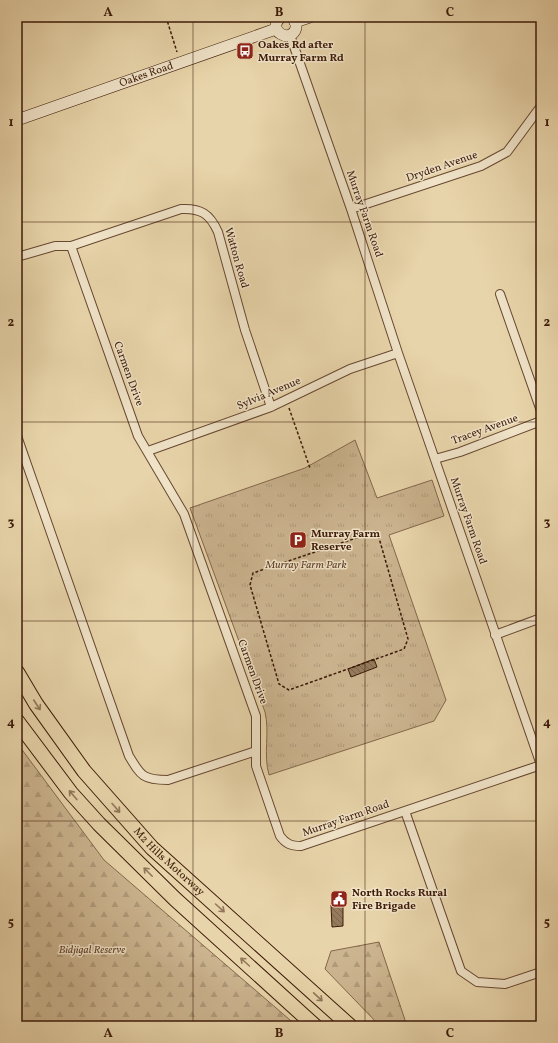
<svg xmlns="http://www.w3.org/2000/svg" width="558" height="1043" font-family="Vollkorn,serif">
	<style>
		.forest { fill: url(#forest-firs); stroke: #84674c }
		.park { fill: url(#park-tufts); stroke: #84674c }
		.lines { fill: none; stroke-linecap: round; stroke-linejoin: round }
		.stream { stroke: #806449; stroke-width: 2.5 }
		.building { fill: url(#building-back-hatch); stroke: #3c1a09 }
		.street-casing { stroke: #674831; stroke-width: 10 }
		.secondary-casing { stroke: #3c1a09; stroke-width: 12 }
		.highway-casing { stroke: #3c1a09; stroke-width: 16 }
		.path { stroke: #3c1a09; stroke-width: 1.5; stroke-dasharray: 3 2; stroke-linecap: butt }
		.street { stroke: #f0e3c8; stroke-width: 8 }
		.secondary { stroke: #f0e3c8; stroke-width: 11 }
		.highway { stroke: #e8d4aa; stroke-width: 14 }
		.oneway { stroke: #92775a }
		.grid { fill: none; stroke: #3c1a09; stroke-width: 1; stroke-opacity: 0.55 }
		.labels { text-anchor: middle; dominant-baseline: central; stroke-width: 3; stroke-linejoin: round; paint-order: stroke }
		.poi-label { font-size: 11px; font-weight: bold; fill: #3c1a09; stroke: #f0e3c8; text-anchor: start }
		.street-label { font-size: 11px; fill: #3c1a09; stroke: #f0e3c8 }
		.park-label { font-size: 11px; font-style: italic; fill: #60402a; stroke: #f0e3c8 }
		.neatline { fill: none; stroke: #3c1a09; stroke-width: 1.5 }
		.grid-label { font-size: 13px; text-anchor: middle; font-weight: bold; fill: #3c1a09 }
	</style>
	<defs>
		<pattern id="forest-firs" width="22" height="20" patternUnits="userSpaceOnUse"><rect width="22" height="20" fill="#cbb48f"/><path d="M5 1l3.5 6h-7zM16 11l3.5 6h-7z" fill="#af9a7a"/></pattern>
		<pattern id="park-tufts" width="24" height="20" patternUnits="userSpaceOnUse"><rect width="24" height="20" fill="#cbb48f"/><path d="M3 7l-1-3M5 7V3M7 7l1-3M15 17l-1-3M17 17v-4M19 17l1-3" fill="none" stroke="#af9a7a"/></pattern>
		<pattern id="building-back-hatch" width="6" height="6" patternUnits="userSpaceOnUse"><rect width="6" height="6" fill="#957b5d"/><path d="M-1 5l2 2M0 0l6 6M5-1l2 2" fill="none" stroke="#7b644b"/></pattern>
	</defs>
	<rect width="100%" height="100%" fill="#e8d4aa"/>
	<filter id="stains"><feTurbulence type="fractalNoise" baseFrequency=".005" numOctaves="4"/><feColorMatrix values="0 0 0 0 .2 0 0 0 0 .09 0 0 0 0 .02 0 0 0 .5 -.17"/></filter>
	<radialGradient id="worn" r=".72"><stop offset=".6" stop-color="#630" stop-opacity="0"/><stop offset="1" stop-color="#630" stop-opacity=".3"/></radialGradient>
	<path class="forest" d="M17,743L104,860L297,1026H23L17,1012Z
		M379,942L407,1026H380L325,969L331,951Z"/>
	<path class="park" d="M355,440L377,498L432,480L444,516L389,535L446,700L434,721L269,775C263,754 270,733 265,712L190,508L305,468Z"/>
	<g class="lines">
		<path class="stream" d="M261,1023L262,1026"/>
	</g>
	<path class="building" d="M374,659L377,667L351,677L348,669Z
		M331,905H343V926L332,927Z"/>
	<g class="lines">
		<defs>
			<path id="street" d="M290,35L351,209L398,353L541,765
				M351,209L481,166L507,152L541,106
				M71,246L138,436L184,514L256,716V766L280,836C286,844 291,846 301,846L541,765
				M17,257L55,246H71L181,209C201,208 210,214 218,232L245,330L271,407
				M500,294L541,411
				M17,436L129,756C141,776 143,780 168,780L256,751
				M148,451L271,407L350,369L398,353
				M435,459L460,452L541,421
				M495,635L541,618
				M405,811L461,971L477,982L505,984L541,972"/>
			<g id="secondary">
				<path d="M281,17C265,30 291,45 296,28C297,23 295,20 291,17"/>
				<path d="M295,22L310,17"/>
				<path id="s1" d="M17,120L276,29"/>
			</g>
			<g id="highway">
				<path id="s2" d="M17,672L36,704L84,771L152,848L350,1026"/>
				<path d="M17,721L71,793L99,824L175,899L315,1026"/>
			</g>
		</defs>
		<use href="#street" class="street-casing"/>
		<use href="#secondary" class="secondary-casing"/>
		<use href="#highway" class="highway-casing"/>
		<path class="path" d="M166,17L177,52
			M289,408L310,468
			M377,531L408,639L404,649L289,690L279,684L250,585L253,573Z
			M273,1026H274"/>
		<use href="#street" class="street"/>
		<use href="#secondary" class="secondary"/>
		<use href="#highway" class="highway"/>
	</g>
	<defs><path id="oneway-shaft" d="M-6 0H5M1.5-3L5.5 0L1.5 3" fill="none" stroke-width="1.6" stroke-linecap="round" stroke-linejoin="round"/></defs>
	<g class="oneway">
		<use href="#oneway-shaft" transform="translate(37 705) rotate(57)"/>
		<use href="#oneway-shaft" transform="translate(73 795) rotate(-130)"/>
		<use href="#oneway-shaft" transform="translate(116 808) rotate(49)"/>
		<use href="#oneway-shaft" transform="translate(148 872) rotate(-135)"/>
		<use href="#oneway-shaft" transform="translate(220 908) rotate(42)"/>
		<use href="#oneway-shaft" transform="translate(245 962) rotate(-138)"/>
		<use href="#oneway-shaft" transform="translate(318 997) rotate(43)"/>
	</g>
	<path class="grid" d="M193,17V1026M365,17V1026M17,222H541M17,422H541M17,621H541M17,821H541"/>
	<defs>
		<symbol id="bus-square" viewBox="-11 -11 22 22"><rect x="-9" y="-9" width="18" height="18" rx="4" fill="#8f2418" stroke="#f0e3c8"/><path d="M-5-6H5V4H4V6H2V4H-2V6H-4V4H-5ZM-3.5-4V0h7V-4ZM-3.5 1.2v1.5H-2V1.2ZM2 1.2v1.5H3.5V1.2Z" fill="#fff"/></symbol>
		<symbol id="parking-square" viewBox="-11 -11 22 22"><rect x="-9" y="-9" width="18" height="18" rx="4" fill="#8f2418" stroke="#f0e3c8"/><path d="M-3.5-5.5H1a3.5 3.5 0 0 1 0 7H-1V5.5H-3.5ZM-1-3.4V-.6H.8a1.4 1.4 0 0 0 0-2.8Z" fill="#fff"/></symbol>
		<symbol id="civic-square" viewBox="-11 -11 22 22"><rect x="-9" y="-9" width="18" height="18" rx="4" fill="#8f2418" stroke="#f0e3c8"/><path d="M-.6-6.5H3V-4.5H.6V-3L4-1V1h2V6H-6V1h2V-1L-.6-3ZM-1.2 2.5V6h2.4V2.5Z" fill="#fff"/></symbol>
	</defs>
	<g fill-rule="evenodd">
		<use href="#bus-square" x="235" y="41" width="20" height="20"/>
		<use href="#parking-square" x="288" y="530" width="20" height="20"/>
		<use href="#civic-square" x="329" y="889" width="20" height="20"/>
	</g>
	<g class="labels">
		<g class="poi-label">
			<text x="258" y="45">Oakes Rd after<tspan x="258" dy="13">Murray Farm Rd</tspan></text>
			<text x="311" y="534">Murray Farm<tspan x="311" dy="13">Reserve</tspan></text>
			<text x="352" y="893">North Rocks Rural<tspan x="352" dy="13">Fire Brigade</tspan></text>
		</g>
		<g class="street-label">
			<text stroke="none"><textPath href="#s1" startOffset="137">Oakes Road</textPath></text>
			<text transform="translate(442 167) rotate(-19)">Dryden Avenue</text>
			<text transform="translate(364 214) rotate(71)">Murray Farm Road</text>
			<text transform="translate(236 258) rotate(74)">Watton Road</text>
			<text transform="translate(128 374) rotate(70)">Carmen Drive</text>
			<text transform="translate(269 394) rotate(-23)">Sylvia Avenue</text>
			<text transform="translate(485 430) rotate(-20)">Tracey Avenue</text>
			<text transform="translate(468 521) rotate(71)">Murray Farm Road</text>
			<text transform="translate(252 672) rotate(70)">Carmen Drive</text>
			<text transform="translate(346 819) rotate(-19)">Murray Farm Road</text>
			<text stroke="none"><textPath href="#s2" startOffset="244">M2 Hills Motorway</textPath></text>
		</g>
		<g class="park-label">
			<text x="306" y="565">Murray Farm Park</text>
			<text x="92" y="950">Bidjigal Reserve</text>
		</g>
	</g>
	<rect width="558" height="1043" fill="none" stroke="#e8d4aa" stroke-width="44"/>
	<rect x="22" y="22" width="514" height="999" class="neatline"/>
	<g class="grid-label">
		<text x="108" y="16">A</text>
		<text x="279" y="16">B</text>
		<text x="450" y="16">C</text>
		<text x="11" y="126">1</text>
		<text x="547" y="126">1</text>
		<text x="11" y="326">2</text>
		<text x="547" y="326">2</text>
		<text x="11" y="526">3</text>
		<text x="547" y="526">3</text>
		<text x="11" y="726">4</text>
		<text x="547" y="726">4</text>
		<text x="11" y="926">5</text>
		<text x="547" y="926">5</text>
		<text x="108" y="1037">A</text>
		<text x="279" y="1037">B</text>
		<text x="450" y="1037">C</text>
	</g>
	<rect width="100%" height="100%" filter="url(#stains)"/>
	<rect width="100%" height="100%" fill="url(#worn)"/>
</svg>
